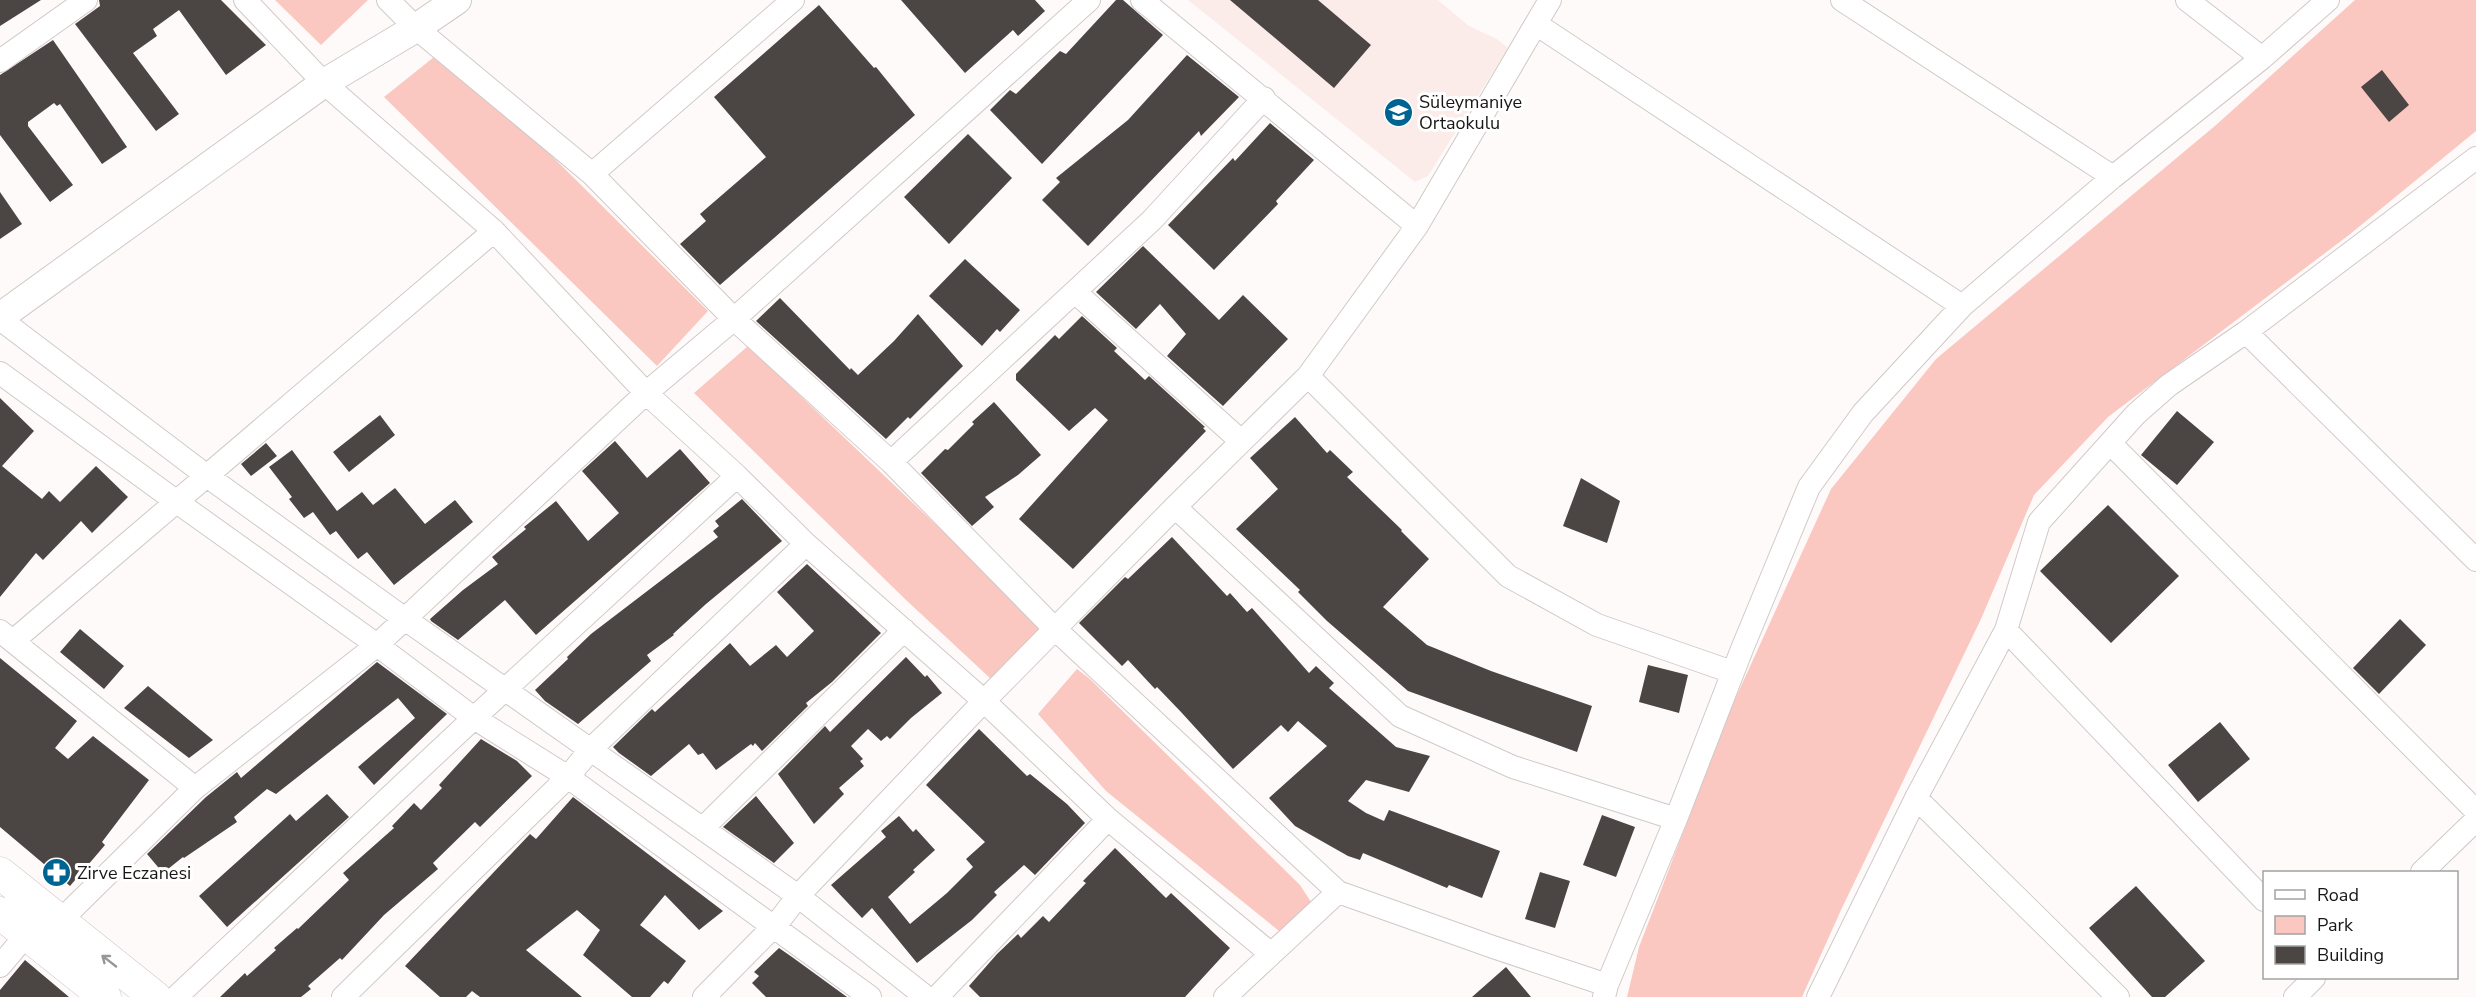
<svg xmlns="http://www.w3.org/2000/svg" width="2476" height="997" font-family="'Nunito Sans',sans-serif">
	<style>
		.built { fill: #fcece9 }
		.green { fill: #fac8c0 }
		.building { fill: #4b4544 }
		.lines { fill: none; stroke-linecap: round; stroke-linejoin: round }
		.minor-casing { stroke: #d0c9c8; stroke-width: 24 }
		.tertiary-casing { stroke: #d0c9c8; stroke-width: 30 }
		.secondary-casing { stroke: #d0c9c8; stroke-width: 33 }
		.minor { stroke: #fff; stroke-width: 22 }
		.tertiary { stroke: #fff; stroke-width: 28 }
		.secondary { stroke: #fff; stroke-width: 32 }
		.oneway { stroke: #989796 }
		.labels { text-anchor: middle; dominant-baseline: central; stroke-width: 6; stroke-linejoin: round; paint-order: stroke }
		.poi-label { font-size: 18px; fill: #191716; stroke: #fff; text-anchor: start }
	</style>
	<rect width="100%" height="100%" fill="#fffafa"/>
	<path class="built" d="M1188,0H1438L1469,26L1497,39L1508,48L1428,176L1415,182Z"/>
	<path class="green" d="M275,0H368L321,45Z
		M2355,0H2476V131L2349,235L2108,417L2034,495L1981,619L1841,910L1802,997H1627L1639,947L1731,708L1831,489L1936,359L2216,125Z
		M444,49L708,311L657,366L384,97Z
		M748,346L1038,622L1043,632L991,679L905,599L694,393Z
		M1077,669L1090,679L1300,885L1311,902L1284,935L1106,791L1038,714Z"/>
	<path class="building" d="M0,0H41L0,26Z
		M99,0H221L266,45L226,75L179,10L153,29L157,36L133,53L179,114L156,131L75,24L100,6Z
		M901,0H1035L1045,11L1018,36L1013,30L965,73Z
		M1116,0H1123L1163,35L1042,164L990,110L1010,90L1016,94L1060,51L1066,54Z
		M1230,0H1318L1371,45L1334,88Z
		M819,5L874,68L876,67L915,115L720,285L680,244L706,221L700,214L766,157L714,97Z
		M53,40L127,147L102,164L60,104L57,106L54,103L28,122V126L73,185L50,202L0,135V75Z
		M1187,55L1239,97L1201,136L1199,131L1088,246L1042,200L1060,182L1056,178L1128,120Z
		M2382,70L2409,105L2389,122L2361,87Z
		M1270,123L1314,160L1276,201L1278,204L1214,270L1168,225L1233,158L1235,161Z
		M968,134L1012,178L949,244L904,197Z
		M0,192L22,224L0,239Z
		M1143,246L1219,320L1243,295L1288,339L1223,406L1167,356L1186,334L1160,304L1136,329L1096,292Z
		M965,259L1020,310L1000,332L997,329L982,346L929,296Z
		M780,298L850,370L851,368L858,375L894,341L918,314L963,366L910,419L908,417L886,439L756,321Z
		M1082,316L1117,348L1114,351L1145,380L1149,376L1205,427L1203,428L1206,431L1073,569L1019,519L1108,420L1095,408L1069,431L1016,380V374L1055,335L1059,339Z
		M0,398L34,431L2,466L42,499L49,491L60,502L96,466L128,497L92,533L81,521L43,560L36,553L0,597Z
		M994,402L1041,455L1018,475L985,497L994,507L972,526L921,473L945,449L948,450L974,424L972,422Z
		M2177,411L2214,442L2177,485L2141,455Z
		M380,415L395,435L349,472L333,452Z
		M1295,417L1327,453L1330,450L1353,472L1347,477L1402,530L1401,531L1429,559L1383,607L1427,645L1491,671L1592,706L1577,752L1408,691L1327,621L1298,592L1300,590L1236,529L1278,489L1250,458Z
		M615,441L647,478L680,449L710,483L536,635L505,600L458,640L431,621L430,619L463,590L498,564L492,557L526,529L524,527L556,501L588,541L619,513L582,471Z
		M266,443L277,456L251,476L241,464Z
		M292,450L337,511L362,492L373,505L395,488L425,524L455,500L473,522L394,585L367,552L358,559L336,531L330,535L313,512L304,518L289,499L292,497L269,467Z
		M1581,478L1620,501L1607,543L1563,526Z
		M742,499L782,541L706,604L673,634L674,635L647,655L651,661L578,724L545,701L535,690L568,659L567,657L591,634L718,537L713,531L719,526L715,521Z
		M2108,505L2179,576L2111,643L2040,571Z
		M1172,537L1227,596L1230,593L1247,612L1252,608L1309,673L1316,666L1334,683L1329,688L1396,747L1430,756L1409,792L1366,780L1348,801L1366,813L1384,821L1389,810L1500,851L1482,898L1449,885L1447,888L1363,853L1360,860L1348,856L1295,826L1269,798L1327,746L1298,721L1288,732L1281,725L1233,769L1181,712L1157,687L1155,689L1128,660L1122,666L1079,623L1125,577L1128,579Z
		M807,564L881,633L832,682L806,703L808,706L762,751L755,743L753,746L751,744L716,770L703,753L698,755L689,744L651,776L619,753L613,747L652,709L655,712L730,643L750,666L776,645L787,657L814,631L777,592Z
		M2400,619L2426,645L2379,694L2353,668Z
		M80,629L124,666L104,689L60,652Z
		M906,657L925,677L927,675L942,693L911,718L890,739L887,736L881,741L868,729L851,746L863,759L860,761L864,766L839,788L844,794L814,824L778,774L825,726L830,732Z
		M0,658L77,721L55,748L68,759L93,736L149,780L102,842L105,845L70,886L0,827Z
		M377,662L447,714L374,785L358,767L415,718L398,698L276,794L267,789L234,817L237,822L184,858L183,857L163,873L147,854L206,797L237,772L241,778Z
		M1648,665L1688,675L1679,713L1639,702Z
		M148,686L213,740L189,758L124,708Z
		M2220,722L2250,759L2198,802L2168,765Z
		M979,729L1027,776L1030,774L1067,804L1085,823L1035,875L1024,865L994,892L997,895L972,920L917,963L872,908L862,918L831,885L886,837L881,831L899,816L913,832L916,829L935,850L913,870L915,872L888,897L910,924L947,893L973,867L966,859L985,842L926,785Z
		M481,739L517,761L532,776L480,827L475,822L433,863L438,869L384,915L342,960L340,958L308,986L311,989L301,997H220L245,973L247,976L276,950L274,948L297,928L298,929L349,880L343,873L394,828L392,826L414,803L421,810L442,788L439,785Z
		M327,794L349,817L227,927L199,896L290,814L296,821Z
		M756,796L794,843L774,863L723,827Z
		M573,797L723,911L699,930L665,895L640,925L686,961L668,984L664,981L650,997H632L583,955L600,930L577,910L526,950L582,997H480L472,991L466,997H440L405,966L530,834L536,839Z
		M1602,815L1635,827L1616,877L1583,865Z
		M1115,848L1166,898L1171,893L1230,948L1185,997H980L969,986L997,954L1018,934L1021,938L1043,916L1049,922L1086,883L1083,881Z
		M1540,872L1570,881L1555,928L1525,919Z
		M2136,886L2205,961L2165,997H2152L2089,928Z
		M779,948L792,957L847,997H766L752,983L759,976L754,972Z
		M25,960L69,997H0V990Z
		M1506,967L1531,997H1472Z"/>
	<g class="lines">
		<defs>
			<path id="minor" d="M245,0L324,83L494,231L646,393L737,476L806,544L984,701L1108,819L1270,953
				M388,0L416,28L592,174L734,319L891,462L1055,629L1338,892L1493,947L1607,985
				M1142,0L1417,226
				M1842,0L2113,177
				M2187,0L2262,58
				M1536,24L1962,306
				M0,61L86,0
				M592,174L793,0
				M1075,292L1241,441
				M0,319L207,476L405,619L798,896L926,997
				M2246,332L2476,560
				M0,373L177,502L377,645L474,718L568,777L870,997
				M1308,376L1508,576L1597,625L1732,672
				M2110,443L2476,811
				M891,462L1152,220L1264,98
				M1175,507L1400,716L1513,767L1676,819
				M2006,630L2264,900
				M0,631L195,788
				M13,641L494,231
				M1916,798L2118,997
				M703,828L904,630
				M2422,872L2476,820
				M59,922L195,788L377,645L646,393L734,319L1089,0
				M0,966L27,934
				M176,997L474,718L737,476
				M343,997L568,777L591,749L806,544
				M704,997L779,921L798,896L984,701L1175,507L1308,376L1417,226L1550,0
				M937,997L1108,819
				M1225,997L1338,892
				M1604,997L1607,985L1676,819L1742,649L1809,487L1863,413L1962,306L2113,177L2262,58L2328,0
				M1818,997L1916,798L2006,630L2039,522L2136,414L2169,385L2246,332L2476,158
				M2295,997L2314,978"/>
			<path id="tertiary" d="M0,317L324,83L416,28L457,0"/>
			<path id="secondary" d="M0,873L155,997
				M0,913L105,997"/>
		</defs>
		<use href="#minor" class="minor-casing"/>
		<use href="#tertiary" class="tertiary-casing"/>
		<use href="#secondary" class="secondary-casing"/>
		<use href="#minor" class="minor"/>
		<use href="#tertiary" class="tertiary"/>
		<use href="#secondary" class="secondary"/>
	</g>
	<defs><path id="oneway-shaft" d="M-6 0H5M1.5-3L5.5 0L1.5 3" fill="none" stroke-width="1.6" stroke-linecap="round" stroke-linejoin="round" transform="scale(1.5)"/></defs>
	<use class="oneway" href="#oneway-shaft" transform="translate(109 961) rotate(-142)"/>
	<defs>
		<symbol id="school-disc" viewBox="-11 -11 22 22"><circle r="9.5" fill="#006493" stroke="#fff"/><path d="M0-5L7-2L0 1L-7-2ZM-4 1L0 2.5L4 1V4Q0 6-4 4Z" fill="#fff"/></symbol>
		<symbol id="pharmacy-disc" viewBox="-11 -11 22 22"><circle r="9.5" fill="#006493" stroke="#fff"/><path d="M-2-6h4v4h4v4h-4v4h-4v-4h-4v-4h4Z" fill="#fff"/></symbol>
	</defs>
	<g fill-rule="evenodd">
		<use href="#school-disc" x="1382" y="96" width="33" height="33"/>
		<use href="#pharmacy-disc" x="40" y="856" width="33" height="33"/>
	</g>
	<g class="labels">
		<g class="poi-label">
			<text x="1419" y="102">Süleymaniye<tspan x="1419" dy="21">Ortaokulu</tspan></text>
			<text x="77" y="873">Zirve Eczanesi</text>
		</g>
	</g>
	<rect x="2263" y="871" width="195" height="108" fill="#ffffff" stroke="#a3a2a2" stroke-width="1.5"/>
	<rect x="2275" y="890" width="30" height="9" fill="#ffffff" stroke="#a3a2a2" stroke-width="1.5"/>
	<text x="2317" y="901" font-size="18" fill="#191716">Road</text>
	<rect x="2275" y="916" width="30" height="18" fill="#fac8c0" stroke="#a3a2a2" stroke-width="1.5"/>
	<text x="2317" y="931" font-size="18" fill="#191716">Park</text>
	<rect x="2275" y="946" width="30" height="18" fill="#4b4544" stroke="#a3a2a2" stroke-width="1.5"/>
	<text x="2317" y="961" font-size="18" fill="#191716">Building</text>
</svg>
